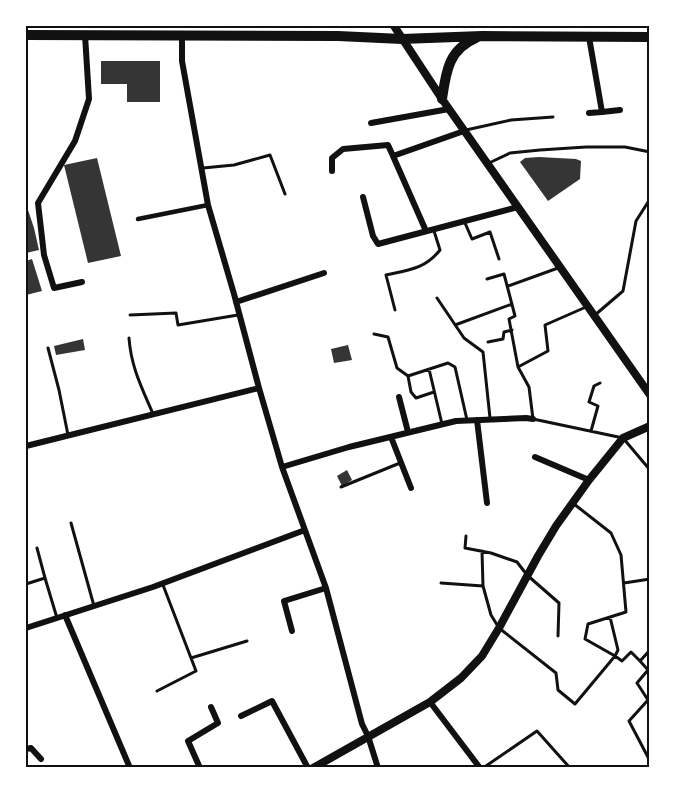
<svg xmlns="http://www.w3.org/2000/svg" width="675" height="793" font-family="'Public Sans',sans-serif">
	<style>
		.building { fill: #353535 }
		.lines { fill: none; stroke-linecap: round; stroke-linejoin: round }
		.service { stroke: #111; stroke-width: 3 }
		.pedestrian { stroke: #111; stroke-width: 4.5 }
		.minor { stroke: #111; stroke-width: 6 }
		.tertiary { stroke: #111; stroke-width: 8 }
		.primary { stroke: #111; stroke-width: 10 }
		.neatline { fill: none; stroke: #111; stroke-width: 2 }
	</style>
	<rect width="100%" height="100%" fill="#fff"/>
	<path class="building" d="M101,61H160V102H127V84H101Z
		M539,157L576,159L581,161L580,179L548,201L520,162L525,158Z
		M97,158L121,256L88,263L64,165Z
		M26,204L34,228L39,250L26,253Z
		M32,259L42,291L26,295V261Z
		M83,339L85,350L56,355L54,346Z
		M348,345L352,360L334,363L331,349Z
		M347,470L352,480L342,486L337,476Z"/>
	<g class="lines">
		<path class="service" d="M466,130L511,120L553,117
			M489,163L510,153L540,150L586,147H625L650,152
			M203,168L234,165L270,155L285,194
			M465,223L472,239L490,232L499,259
			M487,279L504,274L515,316L509,319L518,367L529,387L533,419L623,438L650,470
			M508,286L558,268
			M437,298L464,338L483,352L490,418
			M395,310L386,275C409,270 425,269 440,250L434,231
			M130,315L176,313L178,325L238,315
			M595,315L623,291L636,221L650,199
			M455,325L512,304
			M374,334L388,337L397,368L408,376L448,363L455,367L467,420
			M129,338C131,367 142,388 153,414
			M488,342L503,339L504,332L512,330
			M48,348L59,390L68,435
			M518,367L548,351L545,325L586,307
			M429,369L442,424
			M408,376L411,392L416,398L434,392
			M591,431L598,406L589,402L594,386L600,383
			M341,487L400,463
			M574,504L611,533L621,555L626,612L588,624L585,639L615,656L618,650L610,617
			M71,523L94,606
			M466,536L465,548L491,553L517,562L527,575L559,603L558,636
			M37,548L45,578
			M482,551L483,586L491,615L499,628L556,673L558,690L575,704L615,656L622,661L631,652L640,661
			M441,583L483,586
			M624,583L650,579
			M26,584L45,578L57,618
			M650,650L640,661L648,670L637,683L648,700L629,721L650,761
			M191,658L247,641
			M157,691L196,671L163,585
			M483,768L537,731L570,768
			M647,768L650,766"/>
		<path class="pedestrian" d="M138,219L208,205"/>
		<path class="minor" d="M182,36V61L208,205L234,294L259,388L282,467L326,588L362,724L368,736L378,768
			M589,37L602,112L620,110
			M589,113L602,112
			M371,123L449,109
			M393,156L426,231
			M332,171V158L343,149L388,145L393,156L464,131
			M363,197L373,236L378,244L518,207
			M82,282L54,288L44,255L38,203L75,141L89,99L85,35
			M236,302L324,273
			M399,397L408,432
			M477,420L487,503
			M391,437L411,488
			M26,446L259,388
			M535,457L589,480
			M282,467L349,447L456,421L526,418L533,419
			M65,615L130,768
			M26,628L153,587L305,530
			M292,631L284,601L326,588
			M430,702L480,768
			M241,716L272,701L308,768
			M26,749L31,748L41,759
			M200,768L188,741L218,723L211,707"/>
		<path class="tertiary" d="M394,26L442,99L650,395
			M313,768L430,702L461,678L482,656L499,628L538,556L556,526L589,480L623,438L650,426"/>
		<path class="primary" d="M26,35L338,36L402,39L482,36L650,37
			M442,99C446,72 448,50 476,38"/>
	</g>
	<rect width="675" height="793" fill="none" stroke="#ffffff" stroke-width="54"/>
	<rect x="27" y="27" width="621" height="739" class="neatline"/>
</svg>
